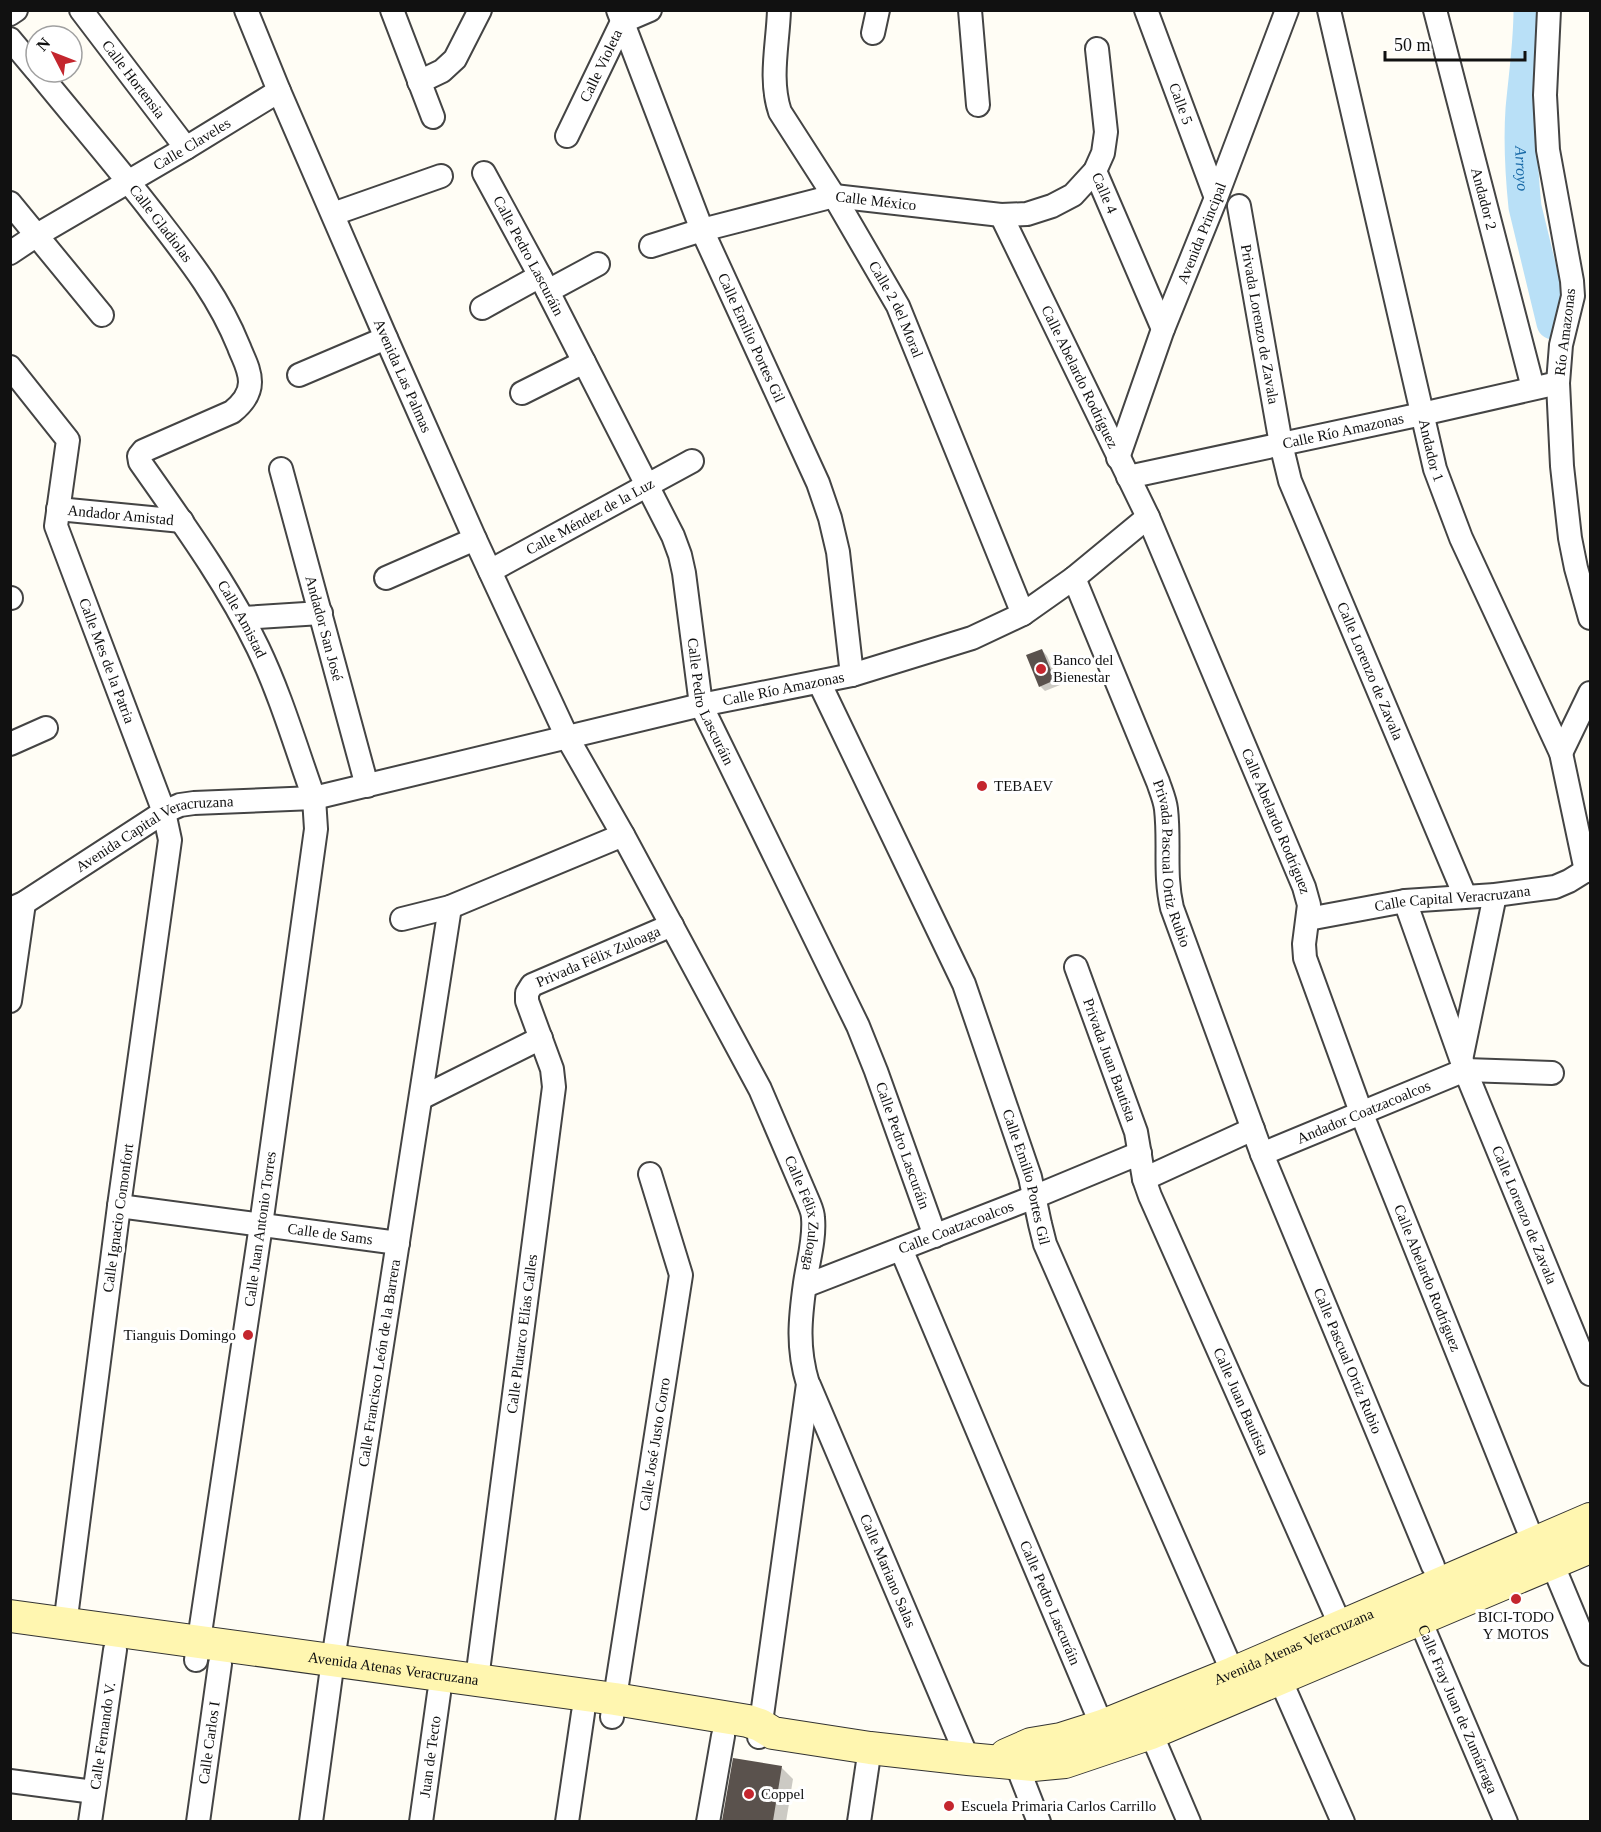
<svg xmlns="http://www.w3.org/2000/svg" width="1601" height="1832" font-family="'Times New Roman',serif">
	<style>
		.shadow { fill: #0003 }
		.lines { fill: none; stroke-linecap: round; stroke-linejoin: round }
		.river { stroke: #b9e0f7; stroke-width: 33 }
		.building { fill: #5a524d }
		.minor-casing { stroke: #444; stroke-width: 26 }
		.secondary-casing { stroke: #333; stroke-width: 34 }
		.minor { stroke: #fff; stroke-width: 22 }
		.secondary { stroke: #fff6b0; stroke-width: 32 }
		.poi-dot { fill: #c4262e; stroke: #fff; stroke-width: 2 }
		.labels { text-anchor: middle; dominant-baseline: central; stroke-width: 6; stroke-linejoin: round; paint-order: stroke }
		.street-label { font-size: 15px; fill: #111; stroke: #fff }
		.poi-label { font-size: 15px; fill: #111; stroke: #fff; text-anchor: start }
		.water-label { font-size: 16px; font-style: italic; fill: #1768a6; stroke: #fff }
	</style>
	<rect width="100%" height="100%" fill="#fffdf5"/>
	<path class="shadow" d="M1042,650L1047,656L1060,685L1045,691L1040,686Z
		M734,1760L781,1767L793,1779L786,1822H723Z"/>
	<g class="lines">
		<path class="river" id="s1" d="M1530,10C1530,44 1525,76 1522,109C1520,138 1522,178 1525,207L1553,323"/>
	</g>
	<path class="building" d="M1042,649L1055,680L1039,687L1026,655Z
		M733,1758L782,1766L773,1821H722Z"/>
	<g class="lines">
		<defs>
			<g id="minor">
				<path id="s2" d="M81,10L186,148"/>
				<path id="s3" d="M246,10L279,91L386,338L475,539L567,737L623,835L760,1089L808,1201C810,1206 813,1212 813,1218C815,1239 808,1262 805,1283C800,1319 797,1348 808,1384L759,1737"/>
				<path d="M392,10L433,117"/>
				<path id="s4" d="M618,10L702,230L818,483L830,518L838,552L852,675"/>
				<path id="s5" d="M779,10C778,44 769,79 780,112L834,196L898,306L1023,614"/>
				<path d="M970,10L978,105"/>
				<path id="s6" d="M1146,10L1216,198"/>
				<path id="s7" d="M1329,10L1435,469L1461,538L1561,753L1586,871"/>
				<path id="s8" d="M1435,10L1533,388"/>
				<path d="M1549,10L1545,95L1548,150L1572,281L1573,296L1561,345L1558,383L1562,466L1570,538L1576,568L1590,618"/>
				<path d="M10,14L16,10"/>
				<path d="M873,33L878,10"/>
				<path d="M10,39L36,70"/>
				<path id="s9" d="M38,72C76,119 116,165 153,213C187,257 218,295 239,347C243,358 250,369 250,382C250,395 242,404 232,412L143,451L139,456L140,462C182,522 226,582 258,648C281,696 296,748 314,798L316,829L261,1225L196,1660"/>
				<path d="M419,82L442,71L455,59L480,10"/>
				<path id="s10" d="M567,136L622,22L650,10"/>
				<path id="s11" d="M1095,171L1163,329"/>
				<path id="s12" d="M484,173L540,276L673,536L680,555L684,573L701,705L858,1026L876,1071L935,1236"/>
				<path d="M10,203L102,315"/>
				<path id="s13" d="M1239,206L1281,444L1290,481L1465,896"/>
				<path d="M333,214L441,176"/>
				<path id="s14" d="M1001,215L1148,517L1304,887L1309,905L1304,944L1305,958L1361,1112L1534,1544"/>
				<path id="s15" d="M651,246L702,230L834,196L1001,215L1027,214L1052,206L1073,195L1095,171L1103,153L1106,132L1097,49"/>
				<path id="s16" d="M10,253L37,235L186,148L279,91"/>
				<path d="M548,291L598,264"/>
				<path d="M482,308L540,276"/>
				<path id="s17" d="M10,367L68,440L56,526L164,812L170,840L119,1206L65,1625"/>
				<path d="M299,375L386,338"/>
				<path d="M522,393L584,362"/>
				<path id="s18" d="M1118,458L1163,329L1216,198L1287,10"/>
				<path id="s19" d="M281,469L367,786"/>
				<path id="s20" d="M1128,477L1422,414L1558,383"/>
				<path id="s21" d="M58,509L182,521"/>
				<path id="s22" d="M490,571L692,461"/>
				<path d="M386,578L475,539"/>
				<path id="s23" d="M1074,578L1158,782C1161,791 1165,800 1166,809C1170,843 1164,874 1172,908L1262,1154L1433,1566"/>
				<path d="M10,598H11"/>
				<path d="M243,618L321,613"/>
				<path id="s24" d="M819,682L964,984L1030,1177L1040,1224L1045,1244L1233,1673"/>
				<path d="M10,744L46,728"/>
				<path d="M1561,753L1590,693"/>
				<path id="s25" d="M1405,901L1465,1070L1590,1374"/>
				<path id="s26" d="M10,909L24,903L164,812L180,805L194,803L314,798L701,705L852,675L972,638L1023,614L1074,578L1148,517"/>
				<path d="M402,919L450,907L623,835"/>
				<path id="s27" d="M1308,919L1405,901L1495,895L1555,887L1569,881L1590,868"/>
				<path id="s28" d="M1076,967L1136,1132L1144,1179L1150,1196L1346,1638"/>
				<path d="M10,1001L24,903"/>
				<path d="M1462,1055L1495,895"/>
				<path d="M421,1098L541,1038"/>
				<path id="s29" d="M1262,1154L1465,1070L1552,1073"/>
				<path d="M1144,1179L1253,1129"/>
				<path id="s30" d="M119,1206L398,1243"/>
				<path id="s31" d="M901,1249L1102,1726"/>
				<path id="s32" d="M805,1286L1034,1197L1140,1153"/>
				<path id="s33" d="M809,1385L968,1759"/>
				<path d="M1552,1563L1590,1654"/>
				<path id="s34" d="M1414,1606L1506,1822"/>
				<path id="s35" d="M477,1679L554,1087L552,1069L527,1001V993L532,985L672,925"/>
				<path d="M1280,1679L1343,1822"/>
				<path id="s36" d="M612,1717L681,1275L650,1174"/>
				<path d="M1151,1733L1189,1822"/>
				<path d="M1012,1753L1039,1822"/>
				<path d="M10,1781L94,1792"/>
				<path id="s37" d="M90,1822L115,1650"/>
				<path id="s38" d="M198,1822L220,1664"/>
				<path id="s39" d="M311,1822L333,1660L450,907"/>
				<path id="s40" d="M421,1822L439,1693"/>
				<path d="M567,1822L583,1713"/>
				<path d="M708,1822L723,1736"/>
				<path d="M859,1822L870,1748"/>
			</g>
			<g id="secondary">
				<path id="s41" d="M10,1616L615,1699L748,1721L760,1725L773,1733L870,1748L968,1759L1033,1765L1065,1762L1151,1733L1590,1547"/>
				<path id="s42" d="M1006,1755L1031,1744L1061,1739L1102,1726L1233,1673L1590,1519"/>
			</g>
		</defs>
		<use href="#minor" class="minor-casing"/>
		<use href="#secondary" class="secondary-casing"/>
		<use href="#minor" class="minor"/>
		<use href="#secondary" class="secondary"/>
	</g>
	<g class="poi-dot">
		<circle cx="1041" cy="669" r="6"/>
		<circle cx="982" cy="786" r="6"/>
		<circle cx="248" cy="1335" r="6"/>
		<circle cx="1516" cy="1599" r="6"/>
		<circle cx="749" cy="1794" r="6"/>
		<circle cx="949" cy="1806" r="6"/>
	</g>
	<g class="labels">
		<g class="street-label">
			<text stroke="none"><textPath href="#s10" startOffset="78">Calle Violeta</textPath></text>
			<text stroke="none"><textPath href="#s2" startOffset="87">Calle Hortensia</textPath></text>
			<text stroke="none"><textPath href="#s6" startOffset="100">Calle 5</textPath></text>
			<text stroke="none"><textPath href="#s16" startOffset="212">Calle Claveles</textPath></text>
			<text stroke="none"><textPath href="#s11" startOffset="24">Calle 4</textPath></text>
			<text stroke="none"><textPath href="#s8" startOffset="195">Andador 2</textPath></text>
			<text stroke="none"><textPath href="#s15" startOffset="232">Calle México</textPath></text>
			<text stroke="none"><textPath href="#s9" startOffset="195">Calle Gladiolas</textPath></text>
			<text stroke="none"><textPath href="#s18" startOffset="240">Avenida Principal</textPath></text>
			<text stroke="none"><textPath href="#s12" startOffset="94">Calle Pedro Lascuráin</textPath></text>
			<text stroke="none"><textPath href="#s5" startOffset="332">Calle 2 del Moral</textPath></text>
			<text stroke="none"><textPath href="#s13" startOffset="120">Privada Lorenzo de Zavala</textPath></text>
			<text transform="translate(1565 332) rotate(-83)">Río Amazonas</text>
			<text stroke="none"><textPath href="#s4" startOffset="354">Calle Emilio Portes Gil</textPath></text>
			<text stroke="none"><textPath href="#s3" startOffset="398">Avenida Las Palmas</textPath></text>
			<text stroke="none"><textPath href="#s14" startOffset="180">Calle Abelardo Rodríguez</textPath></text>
			<text stroke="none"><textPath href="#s20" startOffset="220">Calle Río Amazonas</textPath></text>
			<text stroke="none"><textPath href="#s7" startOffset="452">Andador 1</textPath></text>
			<text stroke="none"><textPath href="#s21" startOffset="63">Andador Amistad</textPath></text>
			<text stroke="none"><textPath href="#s22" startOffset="114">Calle Méndez de la Luz</textPath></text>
			<text stroke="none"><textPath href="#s9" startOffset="712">Calle Amistad</textPath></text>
			<text stroke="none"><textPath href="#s19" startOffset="165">Andador San José</textPath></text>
			<text stroke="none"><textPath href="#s17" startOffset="324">Calle Mes de la Patria</textPath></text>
			<text stroke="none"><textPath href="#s13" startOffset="486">Calle Lorenzo de Zavala</textPath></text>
			<text stroke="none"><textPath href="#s26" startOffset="816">Calle Río Amazonas</textPath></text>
			<text stroke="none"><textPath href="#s12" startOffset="580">Calle Pedro Lascuráin</textPath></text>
			<text stroke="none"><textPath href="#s14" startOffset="666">Calle Abelardo Rodríguez</textPath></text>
			<text stroke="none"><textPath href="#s26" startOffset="166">Avenida Capital Veracruzana</textPath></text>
			<text stroke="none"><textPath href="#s23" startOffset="304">Privada Pascual Ortiz Rubio</textPath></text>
			<text stroke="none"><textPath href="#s27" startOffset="146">Calle Capital Veracruzana</textPath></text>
			<text stroke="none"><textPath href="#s35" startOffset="777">Privada Félix Zuloaga</textPath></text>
			<text stroke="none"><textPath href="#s28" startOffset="99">Privada Juan Bautista</textPath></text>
			<text stroke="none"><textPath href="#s29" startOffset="110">Andador Coatzacoalcos</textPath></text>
			<text stroke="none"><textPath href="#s12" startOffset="1066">Calle Pedro Lascuráin</textPath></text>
			<text stroke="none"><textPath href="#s24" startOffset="538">Calle Emilio Portes Gil</textPath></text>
			<text stroke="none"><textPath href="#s3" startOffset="1329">Calle Félix Zuloaga</textPath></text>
			<text stroke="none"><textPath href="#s25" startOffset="336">Calle Lorenzo de Zavala</textPath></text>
			<text transform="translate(118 1218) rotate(-82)">Calle Ignacio Comonfort</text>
			<text stroke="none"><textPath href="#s32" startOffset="162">Calle Coatzacoalcos</textPath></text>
			<text transform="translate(260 1229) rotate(-82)">Calle Juan Antonio Torres</text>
			<text stroke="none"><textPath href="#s30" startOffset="213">Calle de Sams</textPath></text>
			<text stroke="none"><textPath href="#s14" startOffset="1152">Calle Abelardo Rodríguez</textPath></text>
			<text stroke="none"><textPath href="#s35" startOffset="348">Calle Plutarco Elías Calles</textPath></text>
			<text stroke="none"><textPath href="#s23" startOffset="834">Calle Pascual Ortiz Rubio</textPath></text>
			<text stroke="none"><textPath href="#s39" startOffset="464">Calle Francisco León de la Barrera</textPath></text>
			<text stroke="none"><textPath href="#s28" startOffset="466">Calle Juan Bautista</textPath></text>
			<text stroke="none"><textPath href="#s36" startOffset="276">Calle José Justo Corro</textPath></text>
			<text stroke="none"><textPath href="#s33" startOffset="202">Calle Mariano Salas</textPath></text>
			<text stroke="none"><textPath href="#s31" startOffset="384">Calle Pedro Lascuráin</textPath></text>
			<text stroke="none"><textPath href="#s42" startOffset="308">Avenida Atenas Veracruzana</textPath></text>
			<text stroke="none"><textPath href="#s41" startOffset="387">Avenida Atenas Veracruzana</textPath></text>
			<text stroke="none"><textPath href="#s34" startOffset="112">Calle Fray Juan de Zumárraga</textPath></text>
			<text stroke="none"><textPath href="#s37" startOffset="87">Calle Fernando V.</textPath></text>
			<text stroke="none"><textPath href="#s38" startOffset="80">Calle Carlos I</textPath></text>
			<text stroke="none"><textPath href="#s40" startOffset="66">Juan de Tecto</textPath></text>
		</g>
		<g class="poi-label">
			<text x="1053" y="660">Banco del<tspan x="1053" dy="17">Bienestar</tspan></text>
			<text x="994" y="786">TEBAEV</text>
			<text x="236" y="1335" text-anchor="end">Tianguis Domingo</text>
			<text x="1516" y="1617" text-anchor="middle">BICI-TODO<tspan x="1516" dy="17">Y MOTOS</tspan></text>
			<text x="761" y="1794">Coppel</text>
			<text x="961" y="1806">Escuela Primaria Carlos Carrillo</text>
		</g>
		<g class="water-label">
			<text stroke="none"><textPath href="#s1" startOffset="159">Arroyo</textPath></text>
		</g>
	</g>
	<rect width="1601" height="1832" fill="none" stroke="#111111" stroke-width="24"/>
	<g transform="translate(54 54) rotate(312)"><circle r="28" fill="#ffffff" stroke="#a0a0a0" stroke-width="1.5"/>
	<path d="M0-4.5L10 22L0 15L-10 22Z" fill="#c4262e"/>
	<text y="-9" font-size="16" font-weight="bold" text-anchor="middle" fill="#111111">N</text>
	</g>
	<path d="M1385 51v9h140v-9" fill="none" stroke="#111111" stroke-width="3"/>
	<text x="1394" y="51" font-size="18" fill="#111111" stroke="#ffffff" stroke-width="4.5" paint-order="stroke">50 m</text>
</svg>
